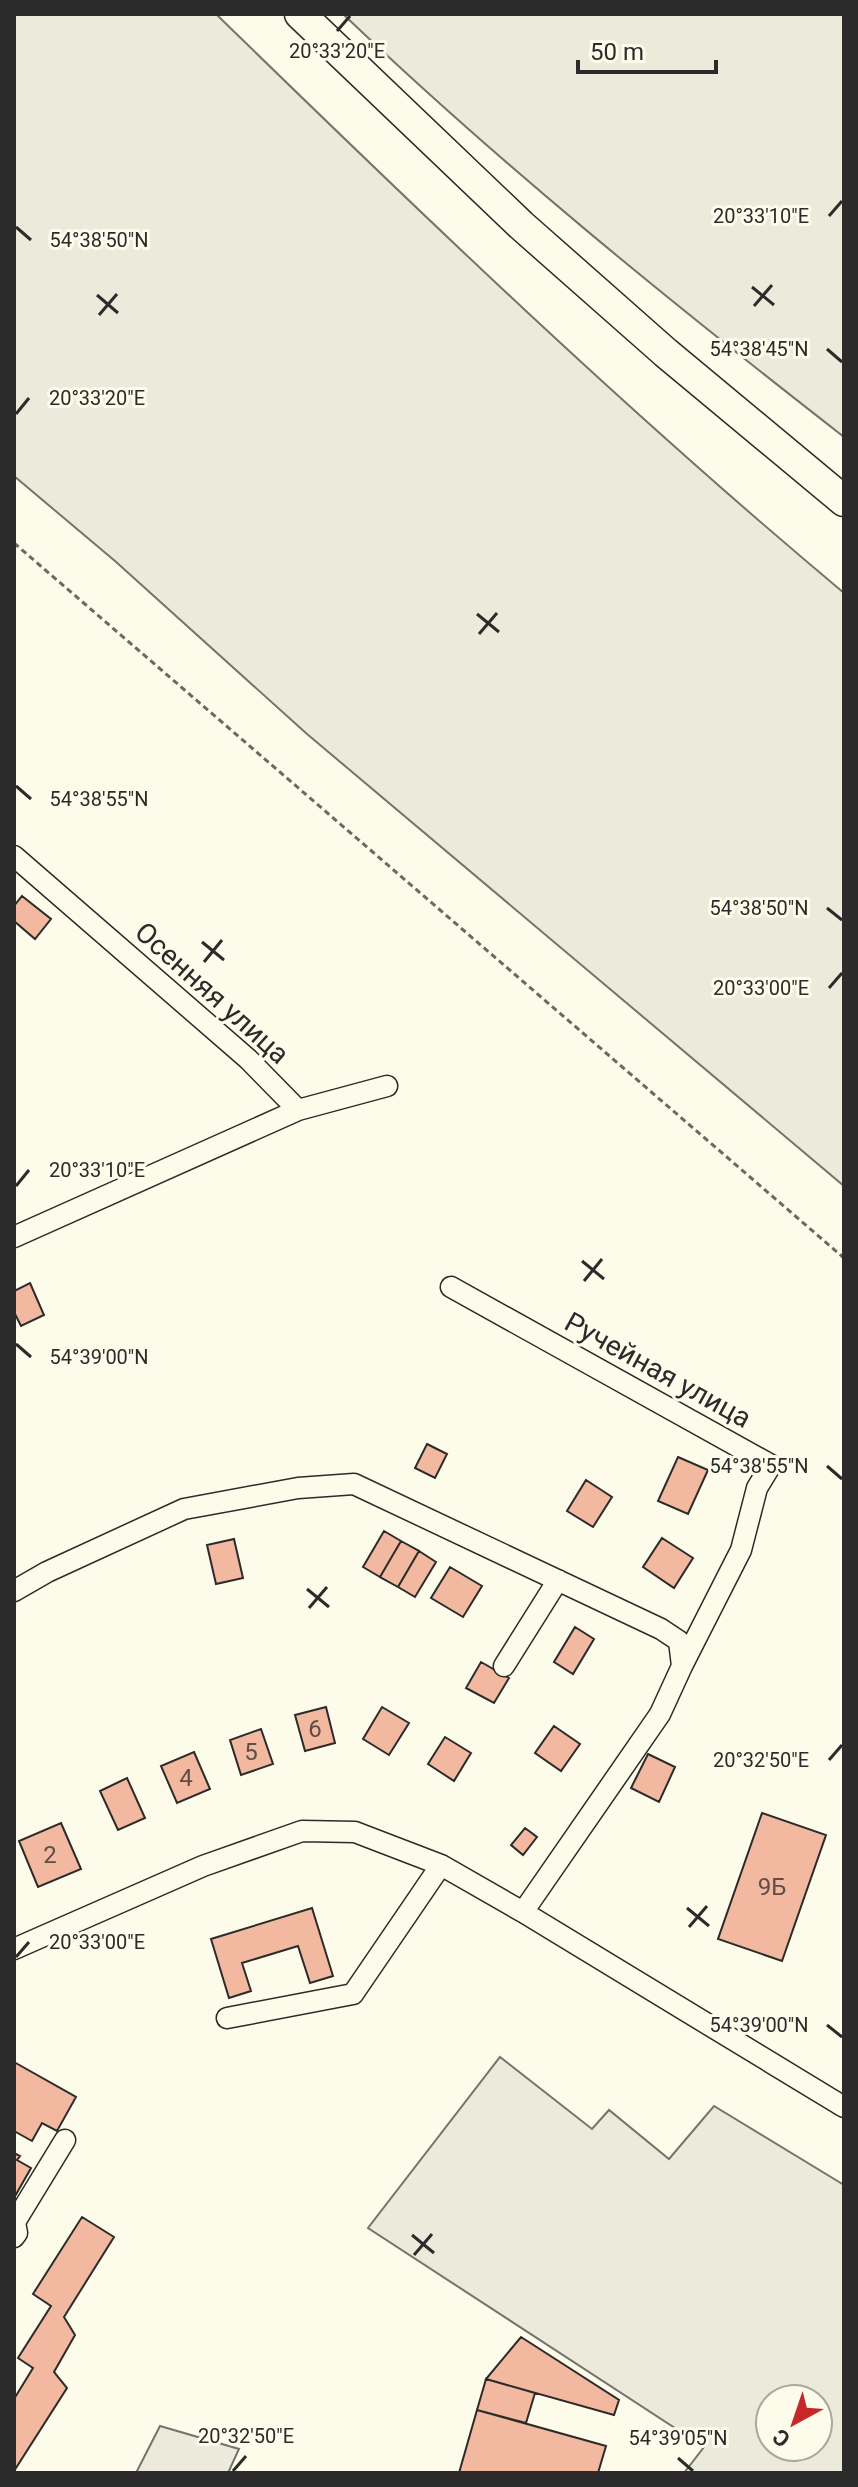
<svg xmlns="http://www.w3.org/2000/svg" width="858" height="2487" font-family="Roboto,sans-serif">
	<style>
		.green { fill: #ecebdb; stroke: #74746e; stroke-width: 2; fill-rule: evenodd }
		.building { fill: #f2b8a0; stroke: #2b2b2b; stroke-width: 2 }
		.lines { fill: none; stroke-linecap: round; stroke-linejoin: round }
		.minor-casing { stroke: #2b2b2b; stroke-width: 23 }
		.highway-casing { stroke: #2b2b2b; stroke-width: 33 }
		.path { stroke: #6a6964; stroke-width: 3; stroke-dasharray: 6 4; stroke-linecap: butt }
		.minor { stroke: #fdfbea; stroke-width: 20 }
		.highway { stroke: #fdfbea; stroke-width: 30 }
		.ticks { fill: none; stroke: #2b2b2b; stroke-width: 3 }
		.labels { text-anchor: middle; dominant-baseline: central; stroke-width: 6; stroke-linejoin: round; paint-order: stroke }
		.number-label { font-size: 24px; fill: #5d4e48 }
		.street-label { font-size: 28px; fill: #2b2b2b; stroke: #fdfbea }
		.ticks-label { font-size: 20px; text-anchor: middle; fill: #2b2b2b; stroke: #fdfbea; stroke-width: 6; stroke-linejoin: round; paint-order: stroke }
	</style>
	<rect width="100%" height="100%" fill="#fdfbea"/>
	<path class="green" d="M14,14H216C420,213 625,410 844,593V1186L307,734L115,561L14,476Z
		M343,14H844V437C672,303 501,165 343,14Z
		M500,2057L592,2129L609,2110L669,2159L714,2106L844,2185V2473H684L704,2447L368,2228ZM770,2399H818V2447H770Z
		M160,2426L239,2449L228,2473H136Z"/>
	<path class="building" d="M22,896L51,919L35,939L14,921V906Z
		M30,1283L44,1315L21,1326L14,1312V1291Z
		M427,1444L447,1454L435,1478L415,1468Z
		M678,1457L708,1470L688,1514L658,1501Z
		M586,1480L612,1497L593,1527L567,1511Z
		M384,1531L401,1541L380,1577L363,1567Z
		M662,1538L693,1558L674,1588L643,1567Z
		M234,1539L243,1578L216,1584L207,1545Z
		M401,1541L419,1551L398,1587L380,1577Z
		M419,1551L436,1562L415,1597L398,1587Z
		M450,1567L482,1586L463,1617L431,1598Z
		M575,1627L594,1639L573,1674L554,1662Z
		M481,1662L509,1678L494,1703L466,1688Z
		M326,1707L335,1743L305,1751L295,1715Z
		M382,1707L409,1723L389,1755L363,1739Z
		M554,1726L580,1744L561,1771L535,1753Z
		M261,1729L273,1764L241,1775L230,1740Z
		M445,1737L471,1753L454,1781L428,1764Z
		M194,1752L210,1789L177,1803L161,1766Z
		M648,1754L675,1767L659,1802L631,1788Z
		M127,1778L145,1818L118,1830L100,1791Z
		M762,1813L826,1835L782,1961L718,1939Z
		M61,1823L81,1869L38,1887L19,1841Z
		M525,1828L537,1837L523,1855L511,1845Z
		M312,1908L333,1976L310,1983L298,1946L242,1963L251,1991L229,1998L211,1939Z
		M14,2062L76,2097L57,2131L42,2123L32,2141L14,2131Z
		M14,2153L20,2156L17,2160L31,2168L14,2198Z
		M82,2217L114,2237L64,2317L75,2335L54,2372L67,2388L14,2471V2399L33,2368L18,2358L51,2306L33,2294Z
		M521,2337L619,2400L614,2415L486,2379Z
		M486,2379L535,2393L526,2423L477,2410Z
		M477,2410L606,2446L598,2473H459Z"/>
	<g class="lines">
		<defs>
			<path id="minor" d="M14,856L248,1059L298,1110
				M14,1237L298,1110L387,1086
				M451,1287L771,1465L757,1488L741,1550L682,1666
				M14,1591L47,1572L184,1509L298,1488L354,1484L661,1629L679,1641L682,1666L660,1714L523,1912
				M504,1666L558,1580
				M14,1949L203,1866L302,1831L355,1832L441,1865L523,1912L844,2107
				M227,2018L353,1994L441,1865
				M14,2237L17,2233L15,2222L65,2140"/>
			<path id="highway" d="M300,14L521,225L666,353L844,501"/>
		</defs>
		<use href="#minor" class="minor-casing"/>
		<use href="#highway" class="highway-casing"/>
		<path class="path" d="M14,543L844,1258"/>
		<use href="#minor" class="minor"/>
		<use href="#highway" class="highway"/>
	</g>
	<path class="ticks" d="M337,31L350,16M829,216L842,201M16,227L31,240M752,287L774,305M97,295L118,313M754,306L772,285M99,315L117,294M827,349L842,362M16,414L29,398M477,614L499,632M479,634L497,613M16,786L31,799M827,908L842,920M202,942L224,960M204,962L222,940M829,988L842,973M16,1186L29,1170M582,1261L604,1279M584,1281L602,1259M16,1344L31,1357M827,1466L842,1479M307,1589L329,1607M309,1608L327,1587M829,1760L842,1745M687,1908L709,1926M689,1927L707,1906M16,1957L29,1942M827,2025L842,2037M412,2235L434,2253M414,2255L432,2234M678,2458L693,2471M233,2471L246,2456"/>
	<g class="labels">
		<g class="number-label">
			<text x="315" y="1729">6</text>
			<text x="251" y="1752">5</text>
			<text x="186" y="1778">4</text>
			<text x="50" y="1855">2</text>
			<text x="772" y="1887">9Б</text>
		</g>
		<g class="street-label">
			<text transform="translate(212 993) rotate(42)">Осенняя улица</text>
			<text transform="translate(658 1370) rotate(29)">Ручейная улица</text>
		</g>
	</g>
	<g class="ticks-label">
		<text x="337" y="58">20°33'20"E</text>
		<text x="761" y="223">20°33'10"E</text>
		<text x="99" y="247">54°38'50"N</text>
		<text x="759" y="356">54°38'45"N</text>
		<text x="97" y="405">20°33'20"E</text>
		<text x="99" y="806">54°38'55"N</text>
		<text x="759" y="915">54°38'50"N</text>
		<text x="761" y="995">20°33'00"E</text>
		<text x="97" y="1177">20°33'10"E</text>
		<text x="99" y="1364">54°39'00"N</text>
		<text x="759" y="1473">54°38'55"N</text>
		<text x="761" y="1767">20°32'50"E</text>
		<text x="97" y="1949">20°33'00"E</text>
		<text x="759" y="2032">54°39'00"N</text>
		<text x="246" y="2443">20°32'50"E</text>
		<text x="678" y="2445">54°39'05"N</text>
	</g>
	<rect width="858" height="2487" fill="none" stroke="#2b2b2b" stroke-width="32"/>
	<g transform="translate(794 2423) rotate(220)"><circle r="38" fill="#fdfbea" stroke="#a9a89e" stroke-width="2"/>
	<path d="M0-6L14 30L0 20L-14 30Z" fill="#c62828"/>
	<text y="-12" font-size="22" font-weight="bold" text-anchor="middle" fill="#2b2b2b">С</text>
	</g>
	<path d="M578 60v12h138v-12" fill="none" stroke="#2b2b2b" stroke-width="4"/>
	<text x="590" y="60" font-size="24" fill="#2b2b2b" stroke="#fdfbea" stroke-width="6" paint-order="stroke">50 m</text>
</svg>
